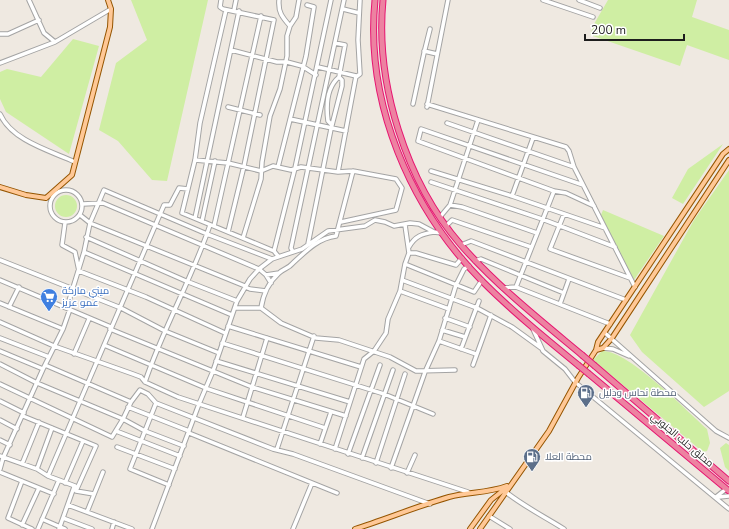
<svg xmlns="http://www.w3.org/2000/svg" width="729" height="529" font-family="'Nunito Sans',Cairo,sans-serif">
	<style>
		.grass { fill: #cfeea3 }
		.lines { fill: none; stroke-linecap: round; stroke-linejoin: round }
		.minor-casing { stroke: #a4a4a4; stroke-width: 5.5 }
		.major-casing { stroke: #955500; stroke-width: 6 }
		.highway-casing { stroke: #e61671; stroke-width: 7 }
		.minor { stroke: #fff; stroke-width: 3.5 }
		.major { stroke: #ffc896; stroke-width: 4 }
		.highway { stroke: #ed82a1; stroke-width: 5 }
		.highway-bridge-casing { stroke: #e61671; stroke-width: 7; stroke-linecap: butt }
		.highway-bridge { stroke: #ed82a1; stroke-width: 5 }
		.labels { text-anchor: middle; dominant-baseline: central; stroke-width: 3; stroke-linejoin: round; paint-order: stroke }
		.shop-label { font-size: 10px; fill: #366cbe; stroke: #fff; text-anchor: start }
		.service-label { font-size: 10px; fill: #4e5e75; stroke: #fff; text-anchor: start }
		.street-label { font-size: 10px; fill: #1d1d1d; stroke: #fff }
	</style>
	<rect width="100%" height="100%" fill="#efe9e1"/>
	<path class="grass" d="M131,0H208L167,181L152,180L118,141L99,130L116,63L147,40Z
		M608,0H697L692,17L729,30V60L687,45L680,66L590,35L594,24Z
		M73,39L99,46L69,154L6,112L0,99V72L7,69L41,77Z
		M723,144L683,204L672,198L688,169Z
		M729,170V391L704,407L642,352L630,335L694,220Z
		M55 206a11 11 0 1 1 22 0a11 11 0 1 1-22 0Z
		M603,210L664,236L634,280L601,215Z
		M602,351C627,349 687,411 707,429L710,443L707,451L703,452L593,360Z
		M726,443L729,445V471L725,467L720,448Z"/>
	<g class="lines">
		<defs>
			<path id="minor" d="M29,0L44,33L55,42L111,9
				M221,0L220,7L223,9L274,20L244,166L228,232
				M279,0C278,12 282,17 290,26
				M543,0L593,17
				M579,0L600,8
				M343,9L359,13
				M226,10L200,123L195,160L182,213L274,251L278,256
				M234,10L236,0
				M0,34H8L39,20
				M231,50L277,62H287L302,66L316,75
				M424,51L437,54
				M0,63L55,42
				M318,67L356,76L338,172
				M356,77L360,74L358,40L360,0
				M413,104L424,53L430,29
				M427,104L566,147L569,151L574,167L635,287
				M228,107L260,115
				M427,107L448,0
				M0,114C12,141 51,151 75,162
				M290,119L346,131
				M447,123L574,167
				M332,125L328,121C326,106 326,88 339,77
				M195,160L228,163L261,171L273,166L291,170L301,167L338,172L353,171L396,179L402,188L396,210L341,222
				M278,167L306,56L314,7L307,5
				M431,171L512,196L605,228
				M431,182L542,219L615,247
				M583,185L421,129L418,141L554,191L566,193L594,206
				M50 206a16 16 0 1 1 32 0a16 16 0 1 1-32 0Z
				M512,196L533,138
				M83,204L103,203L259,269L266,275L271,283
				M450,205L462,207L537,233
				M564,214L550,249L630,278
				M80,215L90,223L245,286
				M440,217L450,205L478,120
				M195,218L239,11
				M202,221L215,161
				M65,223L62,245L75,252L79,271L146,297L225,333
				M214,226L261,16
				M446,226L452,220L531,247
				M86,237L186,281L237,301
				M243,238L261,179L262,162L270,116L280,89L287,56V36L290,26L296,17L299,0
				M308,244L331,129L342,86V80L339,77L345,45L335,43
				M461,245L471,241L626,300
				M409,247C415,236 422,234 434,232
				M274,251L295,168L331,0
				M84,252L232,315
				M293,252L291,248L344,0
				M409,253H416L456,265L462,258
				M0,260L121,308L165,331L219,353
				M475,261L481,259L564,293
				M405,264L474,292L482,280
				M266,275L279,273
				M0,280L111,327
				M402,280L477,308L512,327L541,348
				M245,287L250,289L266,291
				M516,287L554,191
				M503,288L516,287L610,324
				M400,291L449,309
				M0,303L63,329
				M560,304L569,279
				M9,307L19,287
				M235,308H261L281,323L316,338L339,340L390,357L416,371L455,370
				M261,308C263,295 269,282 279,273C283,269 289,268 292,264C305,252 318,238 336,236L353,171
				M445,318L470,327
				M0,322L54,346L133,374L141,377L145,382L178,397L468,492
				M228,326L361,367
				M110,329L252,387L346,416
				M533,329L543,351L565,369L575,382L729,509
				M442,330L465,337
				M605,333L716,431L729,438
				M0,338L49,357
				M439,341L476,354
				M222,343L384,394L433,414
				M104,345L208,389L325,428
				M603,348L613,349L629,356
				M461,349L479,301
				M0,351L43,369
				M74,354L89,319
				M216,361L350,402
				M0,364L37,383L123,419L131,402L140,390L148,394L156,403L273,449L293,454L430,504
				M45,365L131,402
				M473,365L491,315
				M145,382C163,328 192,279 210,225
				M0,384L112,437L123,419L145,431L184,446
				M0,401L24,413
				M156,403L130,469L169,485
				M128,407L189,431
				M23,416L96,446L76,491
				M243,417L267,338
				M0,420L17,429
				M116,431L180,456
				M189,433L337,493
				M0,440L10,445
				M320,444L331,412
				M117,447L175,469
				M277,449L314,336
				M335,449L364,359L374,351L386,333L388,319L400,291L405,264L409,253L405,225
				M348,454L380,365
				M0,456L37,469L48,476L75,486L76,491L94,494
				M362,458L393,370
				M376,463L405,374
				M22,464L39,422
				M391,468L425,372L439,341L456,285L464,269L469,266
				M0,469L3,458L43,369L63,329L70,309L68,304L84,252L90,223L104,190L207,234L272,259
				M37,469L52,428
				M0,472L54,494
				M407,473L415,455
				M48,476L164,205H170L179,188L188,189
				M22,481L8,518L32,529
				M65,483L83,441
				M507,493C525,507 545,517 564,529
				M716,497L726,489
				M719,497L729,496
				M68,505L132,529
				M87,512L103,472
				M489,516L510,529
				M63,518L92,529
				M42,519L65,529
				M22,525L39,488
				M38,529L59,480
				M59,529L74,487
				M112,529L114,522
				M152,529L199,404L213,371L237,301L250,279L259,269L272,259L302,249L328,231L365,226L375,220L385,222L394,226L410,223L419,224L434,232L442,233
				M293,529L312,483"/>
			<path id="major" d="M0,187L26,195L46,198L72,175L110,27L111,9L108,0
				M596,350L603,348L612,338L729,160
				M355,529C386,519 418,506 449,497C469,492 488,493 507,486
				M470,529L491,500L506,488
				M480,529L549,431L578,378L596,350L598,342L723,154L729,149"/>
			<path id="highway" d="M375,0C365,103 410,208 482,281C512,311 545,338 578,365
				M383,0C375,83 406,182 461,245C497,286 540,320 582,355
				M595,366L729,481
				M589,374L729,491"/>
		</defs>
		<use href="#minor" class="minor-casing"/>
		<use href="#major" class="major-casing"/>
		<use href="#highway" class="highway-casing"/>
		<use href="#minor" class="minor"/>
		<use href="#major" class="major"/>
		<use href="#highway" class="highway"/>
		<defs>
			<path id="highway-bridge" d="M582,355L595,366
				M578,365L589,374"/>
		</defs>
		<use href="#highway-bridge" class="highway-bridge-casing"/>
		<use href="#highway-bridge" class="highway-bridge"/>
	</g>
	<defs>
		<symbol id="supermarket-pin" viewBox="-11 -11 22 30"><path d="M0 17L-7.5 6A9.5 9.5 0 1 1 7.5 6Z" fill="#3f7fe0" stroke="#fff"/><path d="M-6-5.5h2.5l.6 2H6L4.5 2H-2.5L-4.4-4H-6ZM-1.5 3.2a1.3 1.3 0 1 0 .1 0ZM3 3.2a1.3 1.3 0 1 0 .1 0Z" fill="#fff"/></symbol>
		<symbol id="fuel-pin" viewBox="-11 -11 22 30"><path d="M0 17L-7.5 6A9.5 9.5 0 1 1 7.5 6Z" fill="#5c6f8a" stroke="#fff"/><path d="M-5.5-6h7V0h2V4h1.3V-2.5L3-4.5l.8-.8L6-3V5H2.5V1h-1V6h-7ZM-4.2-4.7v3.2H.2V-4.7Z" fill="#fff"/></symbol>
	</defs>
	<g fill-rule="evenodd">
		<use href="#supermarket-pin" x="39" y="287" width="20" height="27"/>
		<use href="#fuel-pin" x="576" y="383" width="20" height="27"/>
		<use href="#fuel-pin" x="522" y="447" width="20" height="27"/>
	</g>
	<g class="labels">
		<g class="shop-label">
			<text x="62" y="291">ميني ماركة<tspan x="62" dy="12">عمو عزيز</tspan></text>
		</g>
		<g class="service-label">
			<text x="599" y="393">محطة نحاس ودليل</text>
			<text x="545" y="457">محطة العلا</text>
		</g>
		<g class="street-label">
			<text transform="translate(682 440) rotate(40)">محلق حلب الجنوبي</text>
		</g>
	</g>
	<path d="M585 34v6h99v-6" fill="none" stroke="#1d1d1d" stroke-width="2"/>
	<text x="591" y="34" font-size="12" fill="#1d1d1d" stroke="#ffffff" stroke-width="3" paint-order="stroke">200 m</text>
</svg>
